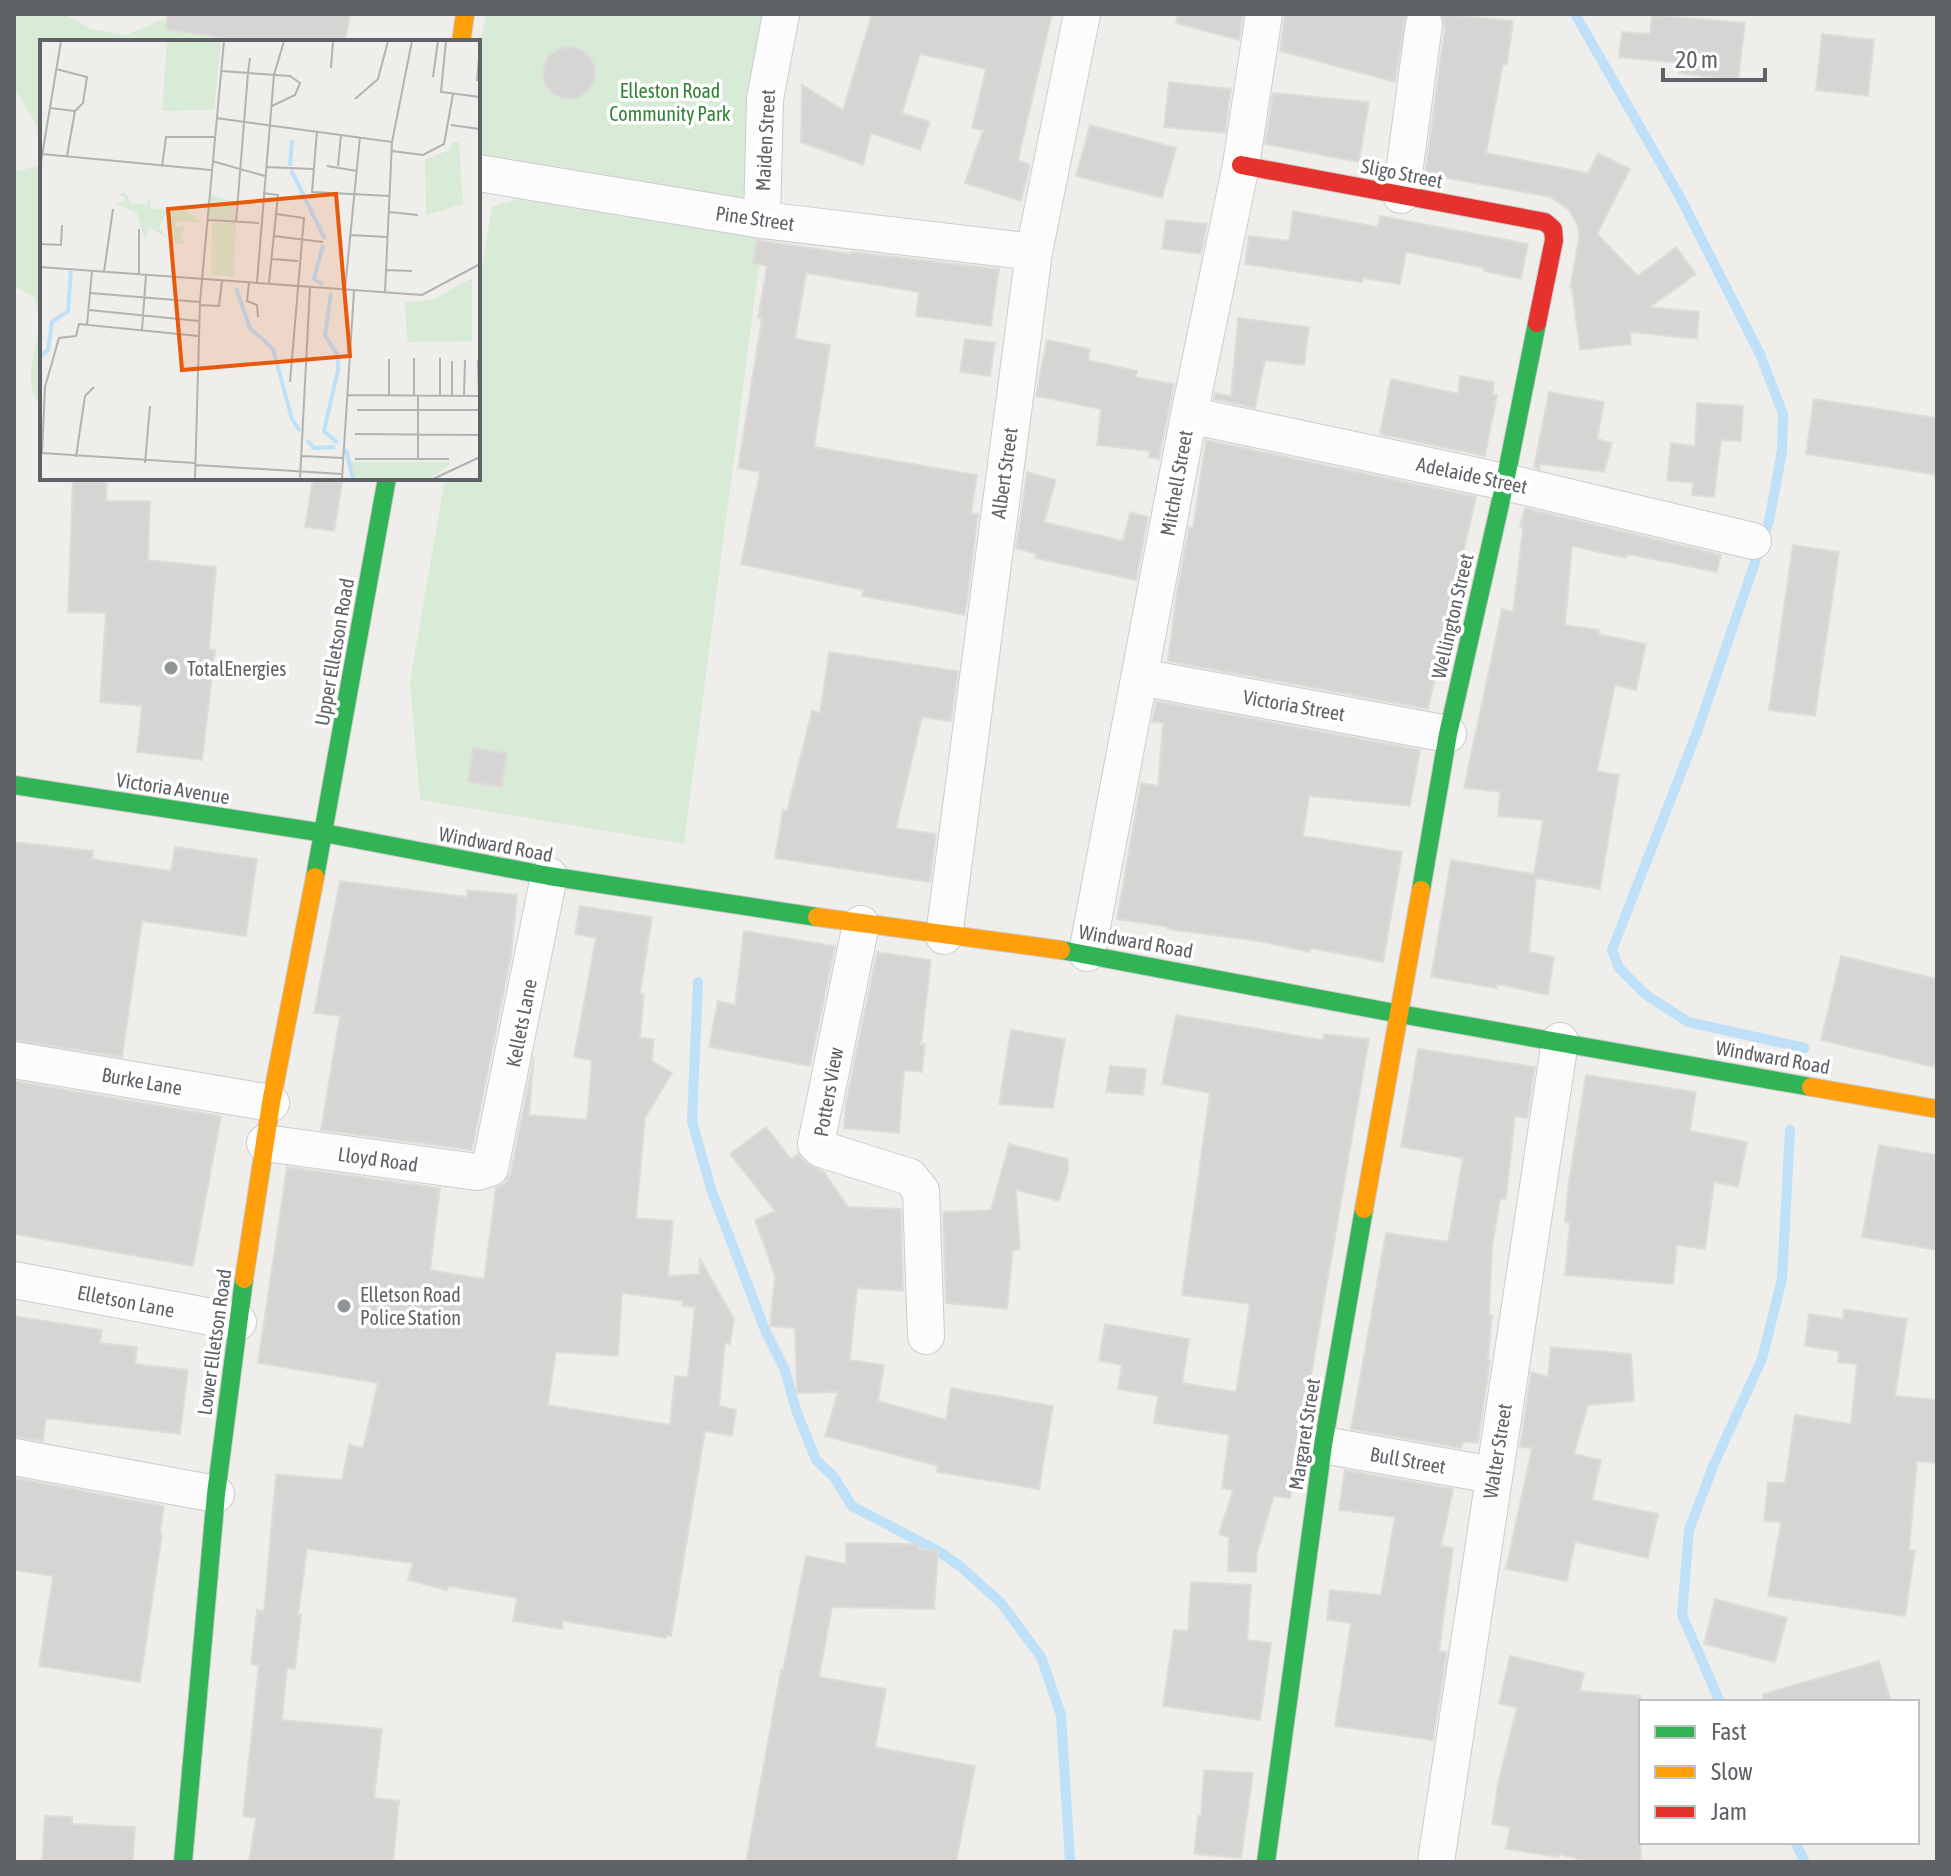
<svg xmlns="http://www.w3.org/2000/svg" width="1951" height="1876" font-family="'Asap Condensed',sans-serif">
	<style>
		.green { fill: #d8ebd6 }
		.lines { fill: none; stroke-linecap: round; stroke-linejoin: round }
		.stream { stroke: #bfe0f9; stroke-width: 10 }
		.building { fill: #d6d5d3; stroke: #deddd9; stroke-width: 2; fill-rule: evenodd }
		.street-casing { stroke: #cbcccc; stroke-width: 38 }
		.fast-casing { stroke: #cacacb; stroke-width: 20 }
		.slow-casing { stroke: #cacacb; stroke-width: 20 }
		.jam-casing { stroke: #cacacb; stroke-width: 20 }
		.street { stroke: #fdfcfc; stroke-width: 36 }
		.fast { stroke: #30b455; stroke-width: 18 }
		.slow { stroke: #ff9f0a; stroke-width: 18 }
		.jam { stroke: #e5322d; stroke-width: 18 }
		.poi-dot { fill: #919496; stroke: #fff; stroke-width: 3 }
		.labels { text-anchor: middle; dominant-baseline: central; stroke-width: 7; stroke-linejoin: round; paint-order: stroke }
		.park-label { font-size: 20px; fill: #348238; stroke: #fff }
		.street-label { font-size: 20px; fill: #5f6368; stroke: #fff }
		.poi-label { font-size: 20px; fill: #5f6368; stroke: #fff; text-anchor: start }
		.inset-river { fill: none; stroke: #bfe0f9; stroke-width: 4 }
		.inset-road { fill: none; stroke: #b1b2b2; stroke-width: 2 }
		.view { fill: #e8590c; fill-opacity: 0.15; stroke: #e8590c; stroke-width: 4 }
		.inset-edge { fill: none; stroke: #5f6368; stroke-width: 4 }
	</style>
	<rect width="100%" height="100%" fill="#efeeea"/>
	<path class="green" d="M14,14H64L91,29L126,35L161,20L202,31L214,42H42V161L36,125L14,87Z
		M486,14H769L753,189L738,200L478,160V58Z
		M42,165V406C19,385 38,349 39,323C39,315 36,305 34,297L14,286V172Z
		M525,197L764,226L684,844L420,800L410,682L445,478H478V290L492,207Z"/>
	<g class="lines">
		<path class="stream" d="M1575,14L1680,197L1760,354L1783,414L1782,451L1769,521L1697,732L1612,950L1619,968L1645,994L1688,1022L1805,1048
			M698,982L692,1121L711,1189L765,1330L785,1370L796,1410L816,1460L834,1477L852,1506L938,1551L960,1566L1001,1603L1041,1657L1061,1715L1070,1862
			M1720,1702L1682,1615L1689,1530L1714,1464L1762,1359L1782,1279L1790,1130
			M1795,1842L1805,1862"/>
	</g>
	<path class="building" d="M167,14H350L345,42H244L166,29Z
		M872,14H1052L1018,160L1030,165L1021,201L965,183L983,130L972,128L986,69L920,54L902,113L930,122L920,150L871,133L863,165L801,142L802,85L843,110Z
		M1178,14H1243L1239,40L1176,23Z
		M1285,14H1406L1395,82L1280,51Z
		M1442,14L1513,21L1507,65L1503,64L1486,153L1588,173L1598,153L1630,169L1597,234L1638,276L1676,247L1696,274L1650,307L1699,312L1697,339L1630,332L1631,344L1580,350L1572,289L1570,288L1579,238L1578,226L1569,210L1550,197L1425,174L1445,27Z
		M1652,15L1745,23L1738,81L1679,73L1680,63L1619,57L1622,32L1650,34Z
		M1822,34L1874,40L1868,96L1816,90Z
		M543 73a26 26 0 1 1 52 0a26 26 0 1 1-52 0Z
		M1169,82L1231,89L1225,133L1164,127Z
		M1273,93L1369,102L1359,162L1265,144Z
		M1090,125L1176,148L1162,198L1076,176Z
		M1293,211L1378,227L1380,216L1528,244L1521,279L1484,271V268L1406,252L1400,284L1363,278L1362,282L1245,264L1249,236L1289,241Z
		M1166,220L1207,224L1201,254L1162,249Z
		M757,240L851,254V252L999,269L991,326L916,316L919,292L806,273L795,339L830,345L814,447L977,475L971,513L978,514L965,615L862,596L863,590L741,564L760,472L738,468L762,318H758L767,266L753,263Z
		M1238,318L1309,327L1304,365L1265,360L1255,408L1214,399L1215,393L1231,396Z
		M965,339L995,343L990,376L960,372Z
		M1047,340L1090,349L1088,360L1137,371L1135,377L1174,384L1159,459L1149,457L1150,451L1097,445L1101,409L1036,396Z
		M1460,376L1494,382L1493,395H1497L1485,456L1380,434L1391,379L1458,394Z
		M1549,392L1604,402L1597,439L1612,443L1604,472L1540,464L1539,469L1534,467Z
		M1814,399L1937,418V475L1806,454Z
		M1697,403L1743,406L1741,441L1721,440L1714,497L1692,495L1693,483L1667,480L1671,443L1695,446Z
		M1206,440L1476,497L1428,709L1168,661L1177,591L1189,527L1193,528Z
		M1027,472L1056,480L1044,522L1123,541L1130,512L1148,517L1136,580L1035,558L1036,554L1016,548Z
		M73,478H107L106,501H150L148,560L216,567L209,649L215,650L202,760L137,752L142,706L100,702L106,613L68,612Z
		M313,478H343L334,531L305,527Z
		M1525,508L1721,555L1717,572L1627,554L1626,558L1572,546L1565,625L1599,630L1598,634L1646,644L1636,690L1615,685L1597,771L1619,775L1600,889L1536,878L1529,952L1554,957L1548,995L1497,984V988L1431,977L1451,860L1534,874L1543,820L1498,816L1500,792L1464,788L1502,609L1513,612L1523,528L1520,527Z
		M1793,545L1839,552L1815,716L1769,710Z
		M829,652L958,671L951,721L922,717L896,828L936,834L930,882L775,858L783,810L787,811L812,711L820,713Z
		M1156,701L1420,750L1410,806L1309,796L1303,836L1402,852L1383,962L1311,948L1310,952L1258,941L1168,929V927L1117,919L1141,783L1158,786L1163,723L1152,722Z
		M473,748L507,753L502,787L468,782Z
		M14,842L93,851L92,859L171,871L175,847L257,859L246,936L142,921L122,1057L14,1040Z
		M340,881L467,897V890L517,895L511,956L472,1150L321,1130L340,1016L314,1013Z
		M580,906L652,917L640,994H644L640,1038L654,1039L652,1061L672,1073L645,1118L636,1218L673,1221L668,1276L699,1274L700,1259L734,1319L730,1344L725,1343L719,1406L736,1410L732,1436L705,1431L671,1636L666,1635V1638L563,1621L562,1629L513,1621L517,1598L448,1586L447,1590L408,1580L413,1563L307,1549L298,1615H301L295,1669L287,1668L282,1720L382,1729L374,1798L399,1801L393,1862H249L256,1818L243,1816L259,1665L251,1664L257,1610L264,1611L276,1474L342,1480L349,1445L363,1448L378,1383L258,1363L287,1167L440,1188L430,1270L484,1279L496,1188L505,1183L511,1172L534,1056L529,1115L587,1120L592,1060L574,1057L596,938L575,934ZM622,1293L683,1301L682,1306L695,1307L688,1377L675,1376L670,1425L548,1405L556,1352L618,1356Z
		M744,931L835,946L810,1066L709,1047L718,1001L735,1005Z
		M877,952L931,960L921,1044H925L922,1072L904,1070L899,1133L844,1128L846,1103Z
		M1841,956L1937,979V1053L1934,1067L1821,1040Z
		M1176,1015L1323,1040L1324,1034L1369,1039L1290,1498L1274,1496L1257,1553L1256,1572L1228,1571L1229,1537L1219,1534L1233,1490L1222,1488L1229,1435L1154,1423L1158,1396L1118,1389L1122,1365L1099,1361L1105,1324L1189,1339L1182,1383L1236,1392L1250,1304L1182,1295L1210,1093L1162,1084Z
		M1011,1030L1065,1039L1053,1108L999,1104Z
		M1418,1049L1535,1067L1527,1118L1515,1116L1506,1199H1500L1492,1247L1489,1315H1492L1488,1360L1490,1361L1478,1443L1463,1442L1461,1448L1351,1429L1386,1233L1448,1242L1463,1158L1401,1147Z
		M1110,1066L1146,1069L1143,1095L1106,1092Z
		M1586,1075L1696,1092L1690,1131L1747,1142L1738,1187L1714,1182L1705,1249L1677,1245L1673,1284L1565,1275L1570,1223L1565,1222L1569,1181Z
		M14,1081L221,1116L193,1266L14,1234Z
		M766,1127L791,1159L798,1154L807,1164L824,1172L848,1207L901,1209L903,1291L857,1288L850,1360L884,1365L878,1401L946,1420L951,1388L1053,1406L1039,1489L937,1472L938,1466L825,1436L838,1392L797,1393L795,1328L770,1326L775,1276L755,1220L775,1211L730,1154Z
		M1009,1144L1068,1159V1171L1059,1201L1016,1190L1020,1249L1013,1250L1007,1309L946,1303L943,1212L991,1210Z
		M1879,1145L1937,1155V1250L1862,1237Z
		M1844,1309L1907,1319L1895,1396L1937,1400V1463L1917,1461L1909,1550L1915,1551L1905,1616L1768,1596L1781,1522L1764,1521L1768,1482L1785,1483L1795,1415L1851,1424L1857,1364L1838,1362L1839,1351L1805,1346L1809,1314L1843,1319Z
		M14,1316L102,1330L100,1343L137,1347L135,1364L188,1370L180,1434L46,1418L43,1441L14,1437Z
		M1551,1347L1631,1354L1634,1401L1588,1405L1574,1454L1601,1460L1592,1500L1658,1514L1648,1558L1575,1542L1567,1581L1506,1569L1532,1448L1520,1447L1531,1372L1548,1377Z
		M1345,1470L1453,1489L1441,1546L1453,1548L1439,1651L1447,1652L1433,1740L1335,1726L1351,1623L1327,1620L1330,1590L1381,1595L1395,1517L1339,1510Z
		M14,1478L164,1506L160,1534H162L140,1682L39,1666L53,1576L14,1570Z
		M846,1543L918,1544V1549L938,1551L934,1609L832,1607L819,1677L886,1689L875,1747L975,1766L956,1862H746L781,1670H783L806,1556L846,1564Z
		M1191,1582L1251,1585L1247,1640L1271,1643L1260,1720L1163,1706L1174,1630L1188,1631Z
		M1715,1599L1787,1618L1775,1662L1704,1644Z
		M1510,1656L1584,1673L1580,1691L1641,1696V1862H1590L1559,1854V1857L1506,1849L1510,1827L1492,1824L1498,1784L1517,1708L1499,1703Z
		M1879,1661L1891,1702H1764L1763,1694Z
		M1204,1770L1253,1773L1241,1858L1194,1854L1198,1816H1201Z
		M45,1816L72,1817V1824L135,1827L133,1862H42Z"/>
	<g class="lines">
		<defs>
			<path id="street" d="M478,173L762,220L1034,252
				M1401,195L1424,24
				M762,220L765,99L781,14
				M1189,415L1505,482L1753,541
				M1140,677L1448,734
				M861,924L816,1144L821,1149L910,1177L921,1191L926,1336
				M944,936L1034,252L1082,14
				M1087,953L1189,415L1241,165L1264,14
				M14,1060L271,1103
				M265,1143L477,1172L490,1168L549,876
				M14,1280L238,1322
				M1323,1445L1493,1475
				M14,1457L216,1494
				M1436,1862L1560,1041"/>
			<path id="fast" d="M14,785L324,833L549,876L817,917
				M315,877L387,478
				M1421,890L1448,734L1505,482L1537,323
				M1061,950L1400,1014L1811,1087
				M183,1862L216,1494L244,1279
				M1266,1862L1323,1445L1364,1209"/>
			<path id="slow" d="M461,42L465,14
				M817,917L1061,950
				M1811,1087L1937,1109
				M1364,1209L1421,890
				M244,1279L271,1103L315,877"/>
			<path id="jam" d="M1241,165L1545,222L1553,229L1554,240L1537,323"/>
		</defs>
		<use href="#street" class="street-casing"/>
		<use href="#fast" class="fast-casing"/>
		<use href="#slow" class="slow-casing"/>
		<use href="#jam" class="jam-casing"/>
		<use href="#street" class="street"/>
		<use href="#fast" class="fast"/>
		<use href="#slow" class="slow"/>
		<use href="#jam" class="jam"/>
	</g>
	<g class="poi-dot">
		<circle cx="171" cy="668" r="8"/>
		<circle cx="344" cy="1306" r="8"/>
	</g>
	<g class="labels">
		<g class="park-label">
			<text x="670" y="90">Elleston Road<tspan x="670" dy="23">Community Park</tspan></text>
		</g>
		<g class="street-label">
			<text transform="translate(765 140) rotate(-87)">Maiden Street</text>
			<text transform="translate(1402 173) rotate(11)">Sligo Street</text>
			<text transform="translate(755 218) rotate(8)">Pine Street</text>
			<text transform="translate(1004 473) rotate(-82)">Albert Street</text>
			<text transform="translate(1472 475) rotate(12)">Adelaide Street</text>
			<text transform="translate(1176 483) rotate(-80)">Mitchell Street</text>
			<text transform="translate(1452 616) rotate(-77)">Wellington Street</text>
			<text transform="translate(334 652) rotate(-80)">Upper Elletson Road</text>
			<text transform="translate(1294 705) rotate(10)">Victoria Street</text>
			<text transform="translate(173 788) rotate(9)">Victoria Avenue</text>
			<text transform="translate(496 844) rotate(11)">Windward Road</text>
			<text transform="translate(1136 941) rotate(10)">Windward Road</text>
			<text transform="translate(521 1023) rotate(-79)">Kellets Lane</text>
			<text transform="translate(1773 1057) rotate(10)">Windward Road</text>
			<text transform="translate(142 1081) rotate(10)">Burke Lane</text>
			<text transform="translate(828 1092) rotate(-80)">Potters View</text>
			<text transform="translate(378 1159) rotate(8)">Lloyd Road</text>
			<text transform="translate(126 1301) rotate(11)">Elletson Lane</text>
			<text transform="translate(214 1342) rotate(-82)">Lower Elletson Road</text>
			<text transform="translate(1304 1434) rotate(-81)">Margaret Street</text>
			<text transform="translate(1497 1451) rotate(-81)">Walter Street</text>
			<text transform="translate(1408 1460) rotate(10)">Bull Street</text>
		</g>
		<g class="poi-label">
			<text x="187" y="668">TotalEnergies</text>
			<text x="360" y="1294">Elletson Road<tspan x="360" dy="23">Police Station</tspan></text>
		</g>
	</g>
	<g transform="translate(40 40)">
		<rect width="440" height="440" fill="#efeeea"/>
		<path d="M127,1H181L174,70L122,71ZM413,102H419L423,164L386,175L385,119L410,110ZM84,152L92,164L107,165L110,155L111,169L145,170L163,183L136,181L135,187L146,186L140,194L144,203L136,204L125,187L132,180L126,174L119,187L127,198L109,187L105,201L97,173L74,163L85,161V156H78ZM171,155L195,162V180L169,179ZM172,183H196L194,237L171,235ZM432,238V301L367,302L365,262L392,260ZM310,422H409L410,425L388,439H314Z" fill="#d8ebd6"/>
		<path class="inset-river" d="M250,126L252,100M251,130L285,199M283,245L274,239L283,205M196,248L210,288L233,309L252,379L260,391M291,253L285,295L298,316V330L284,391L298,403M0,317L8,310L12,282L28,271L31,231M267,400L274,408L295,407M306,409L313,439"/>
		<path class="inset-road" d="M406,1L401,52L440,57M210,18L208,33L250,36L260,43L255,55L232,66M291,28L293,1M16,29L47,37L43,63L35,71M181,31L208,33L196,182M393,37L398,1M437,41L440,6M315,59L338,39L348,1M10,68L35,71L27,116M176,78L352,102M411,85L440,89M277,91L272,152L350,156M352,111L383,115L404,104L413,54M2,114L171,130M172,121L225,136M287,126L317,131M298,126L301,95M122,127L126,97H174M226,127L273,129M0,128L21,1M223,153L238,155L229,243M349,172L378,175M236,174L264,178L250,342M168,180L219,183M99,189V234M310,195L347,197M234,196L283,202M0,204L21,205L22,185M232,219L258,221M0,227L382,255L440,224M346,230L372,231M64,232L73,169M209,242L207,261L217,265L218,277M217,242L234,35L244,1M305,249L320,97M345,252L352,102L372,1M50,253L160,262M160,265L179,266L182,240M49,270L159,281M47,285L52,231M102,290L106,235M374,318V356M400,318V355M349,319V355M438,320L439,356M307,355L440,356M412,355V321M424,355L425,320M378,356V419M317,370H440M315,394L440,395M2,413L5,347L19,298L36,296L39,284L158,296M2,413L155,423M262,416L303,418M36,417L45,356L54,347M315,419H409M105,423L110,366M156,425L302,434M155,439L160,262L184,1M260,439L270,247M302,439L314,251M393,439L440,417"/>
		<path class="view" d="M296,154L310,316L142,330L128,169Z"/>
		<rect width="440" height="440" class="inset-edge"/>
	</g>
	<rect width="1951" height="1876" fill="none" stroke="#5f6368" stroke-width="32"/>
	<rect x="1639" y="1700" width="280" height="144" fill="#ffffff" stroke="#bfc1c3" stroke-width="2"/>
	<rect x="1655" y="1726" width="40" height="12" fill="#30b455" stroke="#bfc1c3" stroke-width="2"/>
	<text x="1711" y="1740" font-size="24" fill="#5f6368">Fast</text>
	<rect x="1655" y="1766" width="40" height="12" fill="#ff9f0a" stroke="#bfc1c3" stroke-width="2"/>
	<text x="1711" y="1780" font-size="24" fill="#5f6368">Slow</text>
	<rect x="1655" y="1806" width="40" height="12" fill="#e5322d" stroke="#bfc1c3" stroke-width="2"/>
	<text x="1711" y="1820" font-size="24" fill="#5f6368">Jam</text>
	<path d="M1663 68v12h102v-12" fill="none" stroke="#5f6368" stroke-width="4"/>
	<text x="1675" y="68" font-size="24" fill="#5f6368" stroke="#ffffff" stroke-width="6" paint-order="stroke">20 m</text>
</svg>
